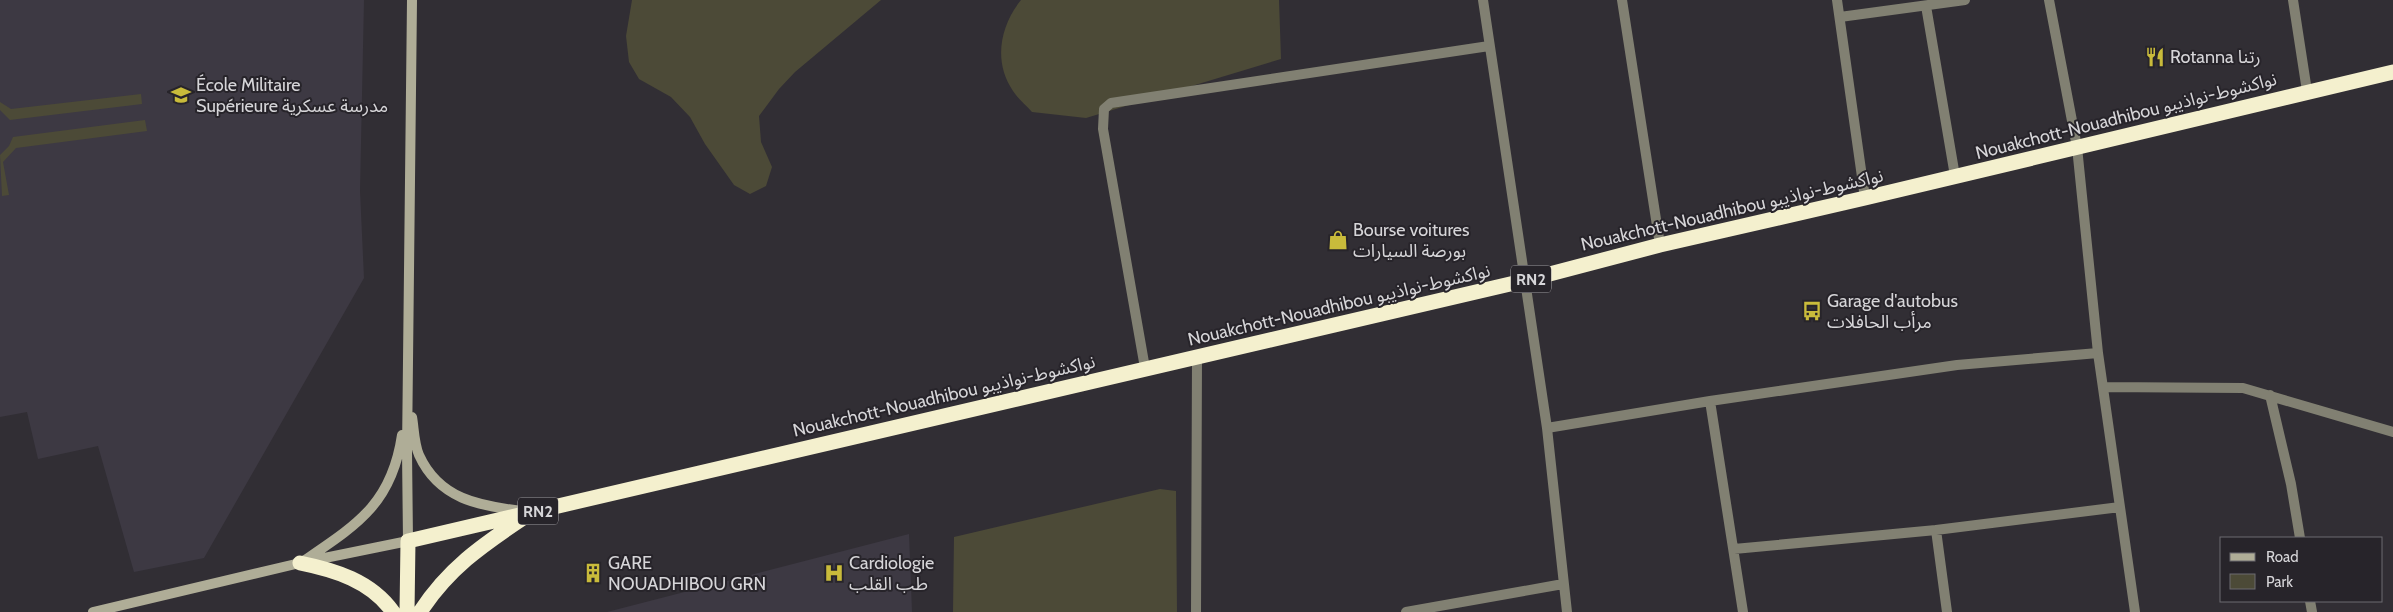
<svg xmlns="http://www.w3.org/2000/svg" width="2393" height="612" font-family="Cabin,'Noto Sans Arabic',sans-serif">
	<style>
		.built { fill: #3d3943 }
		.green { fill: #4c4a37 }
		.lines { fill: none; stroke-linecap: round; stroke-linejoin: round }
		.street { stroke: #818072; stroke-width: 10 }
		.secondary { stroke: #afad97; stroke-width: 10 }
		.highway { stroke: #f4f0ce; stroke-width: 15 }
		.labels { text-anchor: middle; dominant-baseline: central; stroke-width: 4; stroke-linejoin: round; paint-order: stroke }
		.shield { fill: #27242a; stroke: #a2a0a4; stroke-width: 1 }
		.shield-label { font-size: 16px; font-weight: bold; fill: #d6d5d8 }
		.poi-label { font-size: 18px; fill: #d6d5d8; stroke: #27242a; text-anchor: start }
		.street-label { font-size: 18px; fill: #d6d5d8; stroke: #27242a }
	</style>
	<rect width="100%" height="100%" fill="#312e34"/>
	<path class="built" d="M0,0H364L360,191L364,278L204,558L134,572L98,446L38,459L27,412L0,417Z
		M909,534L912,612H607Z"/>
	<path class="green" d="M632,0H881L795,72L779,89L759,116L761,142L772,167L766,186L750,194L734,185L705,144L690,117L671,97L639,79L629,62L626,36Z
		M1021,0H1279L1281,59L1086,118L1032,112C1026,105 1018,99 1013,91C993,62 1000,26 1021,0Z
		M141,94L142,104L18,119L10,120L0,110V102L11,109Z
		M145,120L147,131L16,148L3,162L9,195L2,196L0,155L9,146L13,137Z
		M1160,489L1176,491L1177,612H953L954,537Z"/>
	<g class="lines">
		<path class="street" d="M1483,0L1547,428L1567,612
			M1622,0L1660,245
			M1837,0L1865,198
			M2049,0L2077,147L2098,353L2135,612
			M2293,0L2307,91
			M1926,6L1955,176
			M1840,17L1965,0
			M1145,368L1103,129L1104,109L1111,103L1489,46
			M2103,387L2243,388L2393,432
			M2270,395L2291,484L2300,538
			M1710,401L1743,612
			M1547,428L1710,401L1957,365L2098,353
			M1936,530L1947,612
			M1734,549L1936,530L2120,507
			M2310,601L2312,612
			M1196,612L1197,358
			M1406,612L1563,584"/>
		<path class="secondary" d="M412,417C414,428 414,444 419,455C439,499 479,506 522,511
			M305,560C358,524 392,503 402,435
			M93,612L300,563L408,541L407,451L412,0"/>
		<path class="highway" d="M300,563C335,570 371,581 393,612
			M407,612L408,541L1523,281L1660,245L1865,198L2393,72
			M420,612C448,569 481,546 523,518"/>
	</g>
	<defs>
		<symbol id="restaurant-bare" viewBox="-9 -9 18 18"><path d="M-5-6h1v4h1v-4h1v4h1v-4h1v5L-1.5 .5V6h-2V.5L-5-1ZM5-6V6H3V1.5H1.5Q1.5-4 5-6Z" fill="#c9bb3b" stroke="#27242a" stroke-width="2.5" paint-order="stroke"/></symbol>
		<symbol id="school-bare" viewBox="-9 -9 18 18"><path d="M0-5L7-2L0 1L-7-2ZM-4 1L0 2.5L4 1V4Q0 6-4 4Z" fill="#c9bb3b" stroke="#27242a" stroke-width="2.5" paint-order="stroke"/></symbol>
		<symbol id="shop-bare" viewBox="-9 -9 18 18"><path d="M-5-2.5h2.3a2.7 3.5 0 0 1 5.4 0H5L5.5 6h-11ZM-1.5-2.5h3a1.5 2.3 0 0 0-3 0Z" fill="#c9bb3b" stroke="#27242a" stroke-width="2.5" paint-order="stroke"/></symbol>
		<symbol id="bus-bare" viewBox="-9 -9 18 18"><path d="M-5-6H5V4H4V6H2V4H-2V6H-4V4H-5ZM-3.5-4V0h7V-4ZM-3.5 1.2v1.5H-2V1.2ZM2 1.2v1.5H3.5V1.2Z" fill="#c9bb3b" stroke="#27242a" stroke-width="2.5" paint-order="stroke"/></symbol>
		<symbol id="building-bare" viewBox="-9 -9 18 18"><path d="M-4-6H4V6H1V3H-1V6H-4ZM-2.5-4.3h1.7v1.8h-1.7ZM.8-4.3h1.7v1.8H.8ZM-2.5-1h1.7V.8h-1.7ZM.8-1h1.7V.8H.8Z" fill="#c9bb3b" stroke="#27242a" stroke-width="2.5" paint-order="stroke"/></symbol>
		<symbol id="hospital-bare" viewBox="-9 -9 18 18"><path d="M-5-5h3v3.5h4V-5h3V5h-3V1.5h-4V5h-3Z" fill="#c9bb3b" stroke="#27242a" stroke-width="2.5" paint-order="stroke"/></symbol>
	</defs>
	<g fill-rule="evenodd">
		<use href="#restaurant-bare" x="2141" y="43" width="28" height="28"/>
		<use href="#school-bare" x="167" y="81" width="28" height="28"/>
		<use href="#shop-bare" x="1324" y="226" width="28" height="28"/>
		<use href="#bus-bare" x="1798" y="297" width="28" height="28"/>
		<use href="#building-bare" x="579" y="559" width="28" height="28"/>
		<use href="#hospital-bare" x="820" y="559" width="28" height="28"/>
	</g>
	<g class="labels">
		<g class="shield">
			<rect x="1511" y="265.5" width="40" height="27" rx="4"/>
			<rect x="518" y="497.5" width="40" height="27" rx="4"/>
		</g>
		<g class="shield-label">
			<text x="1531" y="279">RN2</text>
			<text x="538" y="511">RN2</text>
		</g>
		<g class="poi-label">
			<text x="2170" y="57">Rotanna رتنا</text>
			<text x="196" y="85">École Militaire<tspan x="196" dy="21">Supérieure مدرسة عسكرية</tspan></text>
			<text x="1353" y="230">Bourse voitures<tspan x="1353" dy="21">بورصة السيارات</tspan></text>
			<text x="1827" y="301">Garage d'autobus<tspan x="1827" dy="21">مرأب الحافلات</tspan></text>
			<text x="608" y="563">GARE<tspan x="608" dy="21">NOUADHIBOU GRN</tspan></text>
			<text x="849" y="563">Cardiologie<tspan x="849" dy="21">طب القلب</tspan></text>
		</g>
		<g class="street-label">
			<text transform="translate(2126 116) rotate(-14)">Nouakchott-Nouadhibou نواكشوط-نواذيبو</text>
			<text transform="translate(1732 210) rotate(-13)">Nouakchott-Nouadhibou نواكشوط-نواذيبو</text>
			<text transform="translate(1339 305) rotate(-13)">Nouakchott-Nouadhibou نواكشوط-نواذيبو</text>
			<text transform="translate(944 396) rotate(-13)">Nouakchott-Nouadhibou نواكشوط-نواذيبو</text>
		</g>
	</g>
	<rect x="2220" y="537" width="162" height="65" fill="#27242a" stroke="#6d6b70"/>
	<rect x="2230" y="553" width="25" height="8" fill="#afad97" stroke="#6d6b70"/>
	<text x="2266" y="562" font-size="15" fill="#d6d5d8">Road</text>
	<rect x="2230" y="574" width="25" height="15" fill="#4c4a37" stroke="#6d6b70"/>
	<text x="2266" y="587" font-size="15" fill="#d6d5d8">Park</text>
</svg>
